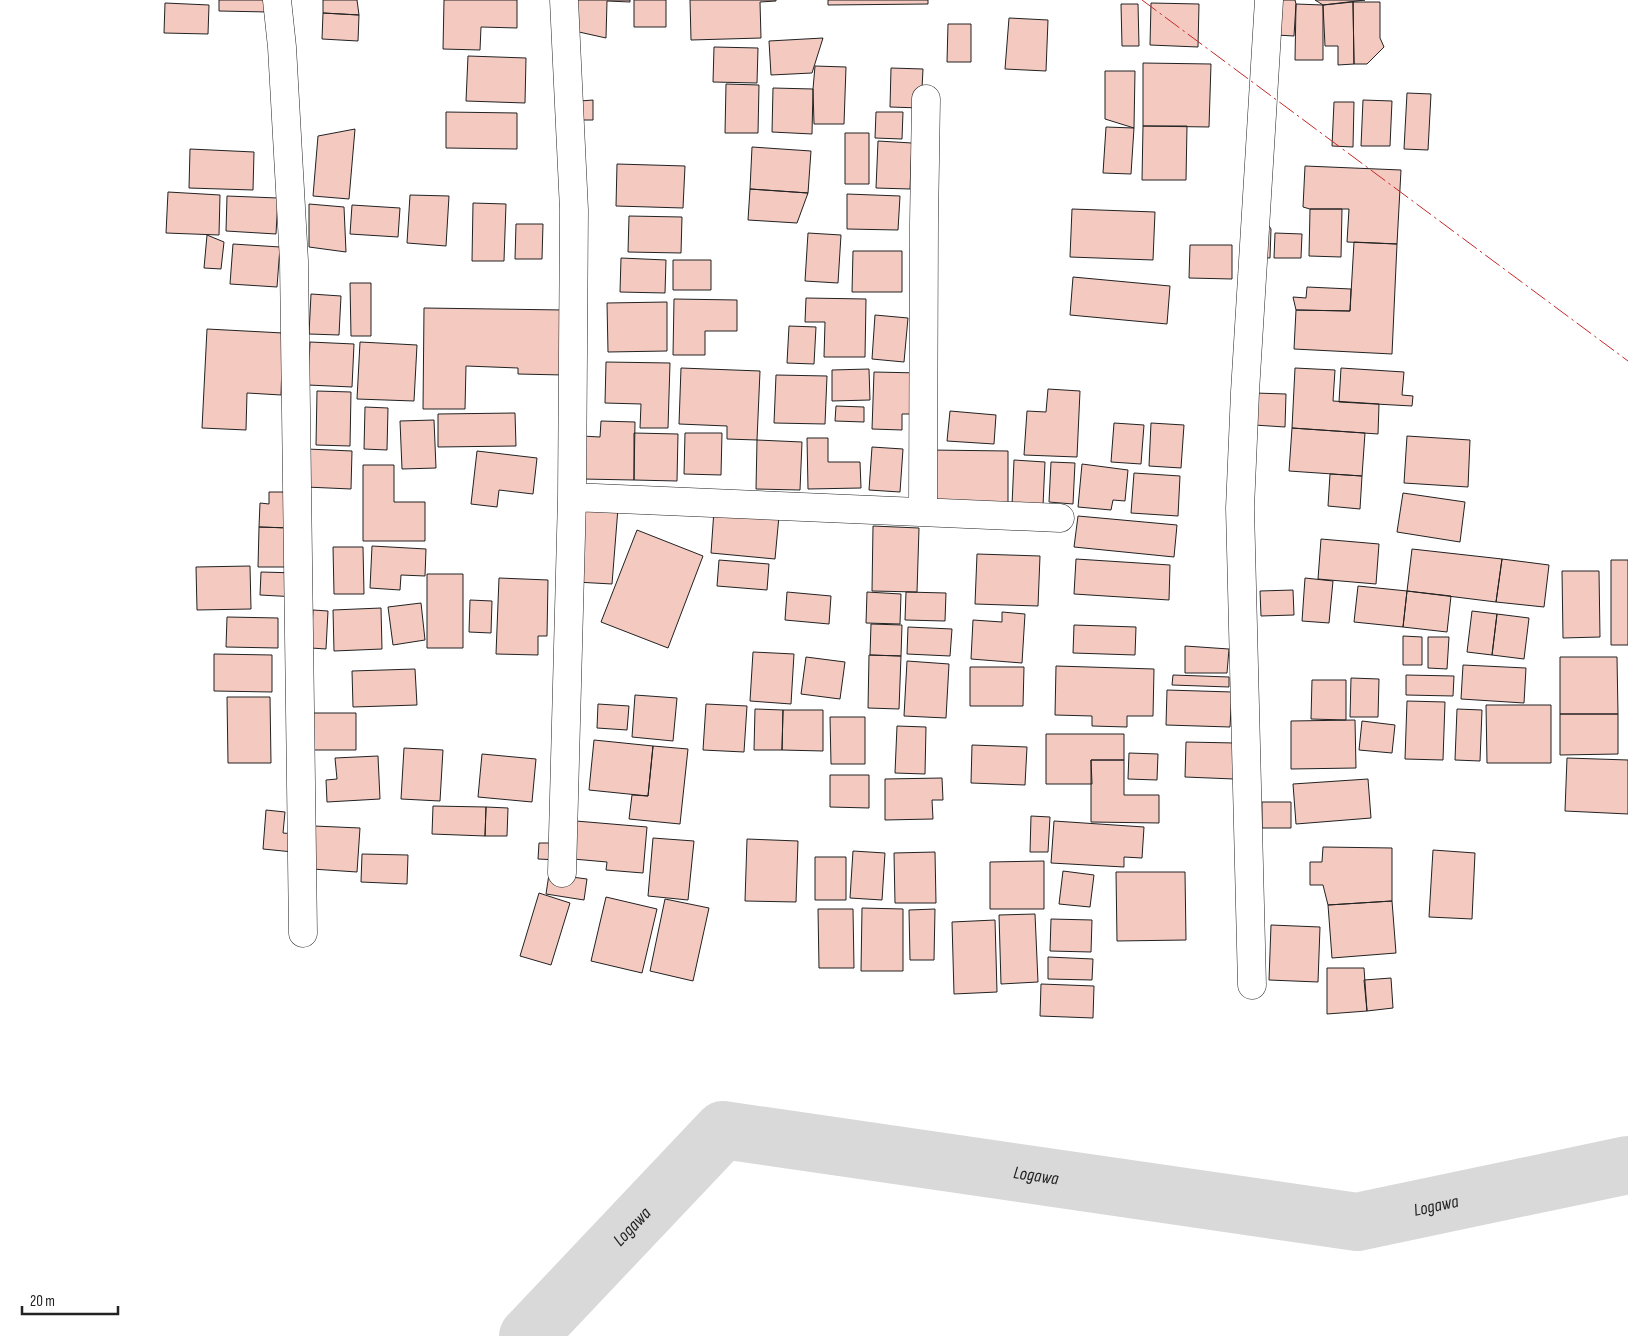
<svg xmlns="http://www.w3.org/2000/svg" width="1628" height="1336" font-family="'Sofia Sans Condensed',sans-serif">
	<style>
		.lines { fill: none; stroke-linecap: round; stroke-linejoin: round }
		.river { stroke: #d9d9d9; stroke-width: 58 }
		.building { fill: #f3c9c0; stroke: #222 }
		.minor-casing { stroke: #222; stroke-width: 29 }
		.minor { stroke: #fff; stroke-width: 28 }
		.power { stroke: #c62828; stroke-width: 1; stroke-dasharray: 18 4 2.5 4; stroke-linecap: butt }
		.labels { text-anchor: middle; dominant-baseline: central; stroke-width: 4; stroke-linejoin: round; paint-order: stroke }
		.water-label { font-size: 18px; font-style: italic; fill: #222; stroke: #fff }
	</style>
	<rect width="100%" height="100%" fill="#fff"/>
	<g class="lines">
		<path class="river" id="s1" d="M528,1336L723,1130L1357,1222L1628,1165"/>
	</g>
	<path class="building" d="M219,0H268V12L219,11Z
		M323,0H357L359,15L323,13Z
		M444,0H517V28L481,27L480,50L443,49Z
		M571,0H630V2L607,1L606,38L570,30Z
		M634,0H666V27H634Z
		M690,0H776V1L760,2L761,38L691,40Z
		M828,0H928V4L828,5Z
		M1278,0H1295L1296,4L1294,36L1276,35Z
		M1315,0H1365L1323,5Z
		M1353,2L1354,64L1338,65V46H1325L1323,5Z
		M1353,2H1380V38L1384,47L1367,64H1354Z
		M165,3L209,5L208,34L164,33Z
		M1151,3L1199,4L1198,47L1150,45Z
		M1121,4H1138L1139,46H1122Z
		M1296,4L1323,5V60H1295Z
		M323,13L359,15L358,41L322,39Z
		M1009,18L1048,20L1046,71L1005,69Z
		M948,24H971V62H947Z
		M823,38L812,73L771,75L769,41Z
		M714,47L758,48L757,83L713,82Z
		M468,56L526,58L525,103L466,101Z
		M1143,63L1211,64L1209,127L1143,126Z
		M815,66L846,67L844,124H814L813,89Z
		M891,68L923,69L921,108L890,107Z
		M1105,71H1135L1134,128L1105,119Z
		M726,84L759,85L758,133H725Z
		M773,88L813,89L812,134L772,132Z
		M1407,93L1431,94L1428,150L1404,149Z
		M593,100V120H581L580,101Z
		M1363,100L1392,101L1390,146H1361Z
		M1334,102H1354L1353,147L1332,146Z
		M446,112L517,113V149L446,148Z
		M876,112H903L902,139L875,138Z
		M1143,126H1187L1186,180H1142Z
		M1106,127L1134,128L1131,174L1103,173Z
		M355,129L349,199L313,196L318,136Z
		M845,133H869V184H845Z
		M878,141L912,143L910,189L876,188Z
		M752,147L811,151L808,193L750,189Z
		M190,149L254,152L253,190L189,188Z
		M617,164L685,166L683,208L616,206Z
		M1305,166L1401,170L1397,244L1347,242L1349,209H1310L1303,207Z
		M750,189L808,193L797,223L748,220Z
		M168,192L220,195L219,235L166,233Z
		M847,194L900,196L898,230L847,229Z
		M410,195L449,196L446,246L407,243Z
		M227,196L278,198L276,234L226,231Z
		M473,203L506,204L504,261H472Z
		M309,204L344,207L346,252L309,247Z
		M352,205L400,208L398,237L350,234Z
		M1072,209L1155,212L1153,260L1070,257Z
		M1310,209H1342L1341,257L1309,256Z
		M629,216L682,217L681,253L628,252Z
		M1265,220L1271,229L1270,258L1254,257Z
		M516,224H543L542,259H515Z
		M808,233L841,235L838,283L805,281Z
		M1275,233L1302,234L1301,258H1274Z
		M207,235L224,242L221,269L204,268Z
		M1354,242L1397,244L1392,354L1294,349L1296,310L1350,311Z
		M233,244L280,247L277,287L230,284Z
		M1190,245H1232V279L1189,278Z
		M853,251H902V292H852Z
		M621,258L666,260L665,293L620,292Z
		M673,260H711V290H673Z
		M1073,277L1170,286L1167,324L1070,315Z
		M350,283H371V336H351Z
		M1307,287L1351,289L1350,311L1296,310L1293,297L1306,298Z
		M311,294L341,296L339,335L309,334Z
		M806,298L866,299L865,357H824L825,322H805Z
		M674,299L737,300V331H705V355H673Z
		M667,302V351L608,352L607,303Z
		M424,308L564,310L563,375L518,374V368L466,366L465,409H423Z
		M875,315L908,318L904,362L872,359Z
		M789,326L816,327L814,364L787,363Z
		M207,329L283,333L281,395L247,393L246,430L202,428Z
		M310,342L354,344L352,387L308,385Z
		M360,342L417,345L414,401L357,399Z
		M606,362L670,363L668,428H640L641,404L605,403Z
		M681,368L760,371L757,440L727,439V426L679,424Z
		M1295,368L1335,370L1333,401L1379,404L1378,434L1292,428Z
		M1341,368L1404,372L1402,395L1413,396L1412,406L1339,402Z
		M869,369L870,400L832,401V370Z
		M874,372L920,373L919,414H902V430L872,429Z
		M776,375L827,376L825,424L774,423Z
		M1048,389L1080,391L1077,457L1024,455L1027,411L1046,412Z
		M317,391L351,392L350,446L316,445Z
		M1255,393L1286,394L1285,427L1254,425Z
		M836,406L864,407V422L835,421Z
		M365,407L388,408L387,450L364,449Z
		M950,411L996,415L994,444L947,441Z
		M515,413L516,446L438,447V414Z
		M434,420L436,468L402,469L400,421Z
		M601,421L635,422L634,480L582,479V436L600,437Z
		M1114,423L1144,425L1141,464L1111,462Z
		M1151,423L1184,425L1181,468L1149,466Z
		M1292,428L1365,433L1362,476L1289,471Z
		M634,433L678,434L677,481L634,480Z
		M685,433H722L721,475L684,474Z
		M1407,436L1470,440L1468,487L1404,483Z
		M807,438H828V462H860L861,488L808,489Z
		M757,440L802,442L800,490L756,489Z
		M872,447L903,449L900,492L869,490Z
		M307,449L352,451L351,489L306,487Z
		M931,450L1008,451V506L930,505Z
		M477,451L537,458L533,494L499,490L497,507L471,504Z
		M1014,460L1045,462L1043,506L1012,505Z
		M1051,462L1075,463L1073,504L1049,502Z
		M1082,464L1128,470L1125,501L1113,500L1111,510L1078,507Z
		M363,465H394V502H425V541H363Z
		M1134,473L1180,476L1178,516L1131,513Z
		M1330,474L1362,476L1360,509L1328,506Z
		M269,492H291L290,528L259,527L260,503L269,504Z
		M1403,493L1465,502L1460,542L1397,532Z
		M582,505L618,508L612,584L576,582Z
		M714,510L779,516L775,559L711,553Z
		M1078,516L1177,525L1174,557L1074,547Z
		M873,526L919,528L917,592L872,591Z
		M259,527L290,528L294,567H258Z
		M637,530L703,556L668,648L601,622Z
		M1321,539L1379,544L1376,584L1318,579Z
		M372,546L426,549L425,576L401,575L400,590L370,588Z
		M333,547H363L364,594H334Z
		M1412,549L1502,559L1496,602L1407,591Z
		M977,554L1040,556L1038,606L975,604Z
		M1076,559L1170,565L1169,600L1074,594Z
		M1502,559L1549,565L1544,607L1496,602Z
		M719,560L769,564L767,590L717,586Z
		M1611,560H1628V645H1611Z
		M250,566L251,609L197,610L196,567Z
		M1562,571H1599L1600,637L1563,638Z
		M261,572L298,573L297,597L260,595Z
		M427,574H463V648H427Z
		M499,578L548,580L547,636H538V655L496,654Z
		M1305,578L1333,581L1329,623L1302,621Z
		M1358,586L1407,591L1403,627L1354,622Z
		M1293,590L1294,615L1261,616L1260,591Z
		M1407,591L1451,596L1447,632L1403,627Z
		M787,592L831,596L829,624L785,620Z
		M867,592L901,594L900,624L866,623Z
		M906,592L946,593L945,621L905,620Z
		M470,600L492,601L491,633L469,632Z
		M421,603L425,640L393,645L388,607Z
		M381,608L382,649L334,651L333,610Z
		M313,610L328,611L326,649L311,648Z
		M1472,611L1497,614L1492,655L1467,652Z
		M1002,612L1025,614L1022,663L971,659L973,620L1002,622Z
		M1497,614L1529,618L1524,659L1492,655Z
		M227,617L278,618V648L226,647Z
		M871,624L902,625L901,656L870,655Z
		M1074,625L1136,627L1135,655L1073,653Z
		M908,627L952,629L950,656L907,654Z
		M1403,636L1422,637V665H1403Z
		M1428,637H1449L1447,669L1428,668Z
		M1185,646L1229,649L1227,673H1185Z
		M753,652L794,654L791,704L750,701Z
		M214,654L272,655V692L214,691Z
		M869,655L901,656L899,709L868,708Z
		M806,657L845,662L840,699L801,694Z
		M1560,657H1617L1618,714H1560Z
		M907,661L949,664L946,718L904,716Z
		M1463,665L1526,668L1524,703L1461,699Z
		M1056,666L1154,669L1153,716H1127V727L1092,726V716L1055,715Z
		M970,667H1024L1023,706H970Z
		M415,669L417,705L353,707L352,671Z
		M1173,675L1229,677V687L1172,685Z
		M1406,675L1454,676L1453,696L1406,695Z
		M1351,678L1379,679L1378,717H1350Z
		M1312,680H1346V720L1311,719Z
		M1167,690L1232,692L1230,727L1166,725Z
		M635,695L677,698L673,741L632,737Z
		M227,697H270L271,763H228Z
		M1407,701L1445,702L1443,760L1405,759Z
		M598,704L629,706L627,730L597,728Z
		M706,704L747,706L744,752L703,750Z
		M1486,705H1551V763H1487Z
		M755,709L783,710L782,750H754Z
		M1457,709L1482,710L1480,761L1455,760Z
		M783,710H823V751L782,750Z
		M311,713H356V750H311Z
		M1560,714H1618V754L1560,755Z
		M830,717H865V764H831Z
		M1355,720L1356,768L1291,769V721Z
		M1362,721L1395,725L1392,753L1359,750Z
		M897,726L926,727L925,774L895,773Z
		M1046,734H1124V760H1091L1092,784H1046Z
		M594,740L653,746L648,796L589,790Z
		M1186,742L1235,743L1234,779L1185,777Z
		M972,745L1027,747L1025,785L971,783Z
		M653,746L688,749L680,824L629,819L632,795L648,796Z
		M404,748L443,750L440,801L401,799Z
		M1129,753L1158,754L1157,780L1128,779Z
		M482,754L536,759L532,802L478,797Z
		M378,756L380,799L327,802L326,780L337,779L335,758Z
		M1567,758L1628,760V814L1565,811Z
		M1091,760H1124V795H1159V823L1091,822Z
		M830,775H869V808L830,807Z
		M942,778L943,800H932L933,819L885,820V779Z
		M1368,779L1371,818L1296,824L1293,784Z
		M1262,802H1291V828H1262Z
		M433,806L486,807L485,836L432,834Z
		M486,807L508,808L507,836H485Z
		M266,810L285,812L283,833L295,834L293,852L263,849Z
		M1031,816L1050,817L1048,852H1030Z
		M576,821L647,827L643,873L606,870L607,862L573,859Z
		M1054,821L1144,827L1142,858L1124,857V867L1051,863Z
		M314,826L360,828L357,872L312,869Z
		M653,838L694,841L688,900L648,896Z
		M747,839L798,841L796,902L745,901Z
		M539,843H559L558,860L538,859Z
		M1323,847L1392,848V901L1328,905L1323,885H1310V862H1322Z
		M1433,850L1475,853L1472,919L1429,917Z
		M853,851L885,853L882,900L850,898Z
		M935,852L936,903H895L894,853Z
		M362,854L408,855L407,884L361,882Z
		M815,857H846V900H815Z
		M1044,861V909H990V862Z
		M1063,871L1094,875L1090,907L1059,904Z
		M1116,872H1185L1186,940L1117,941Z
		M549,874L587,879L584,900L546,894Z
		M539,893L570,903L551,965L520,956Z
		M606,897L657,909L642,973L591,961Z
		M665,899L709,908L693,981L650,971Z
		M1392,901L1396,953L1332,958L1328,905Z
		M862,908L903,909V971H861Z
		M818,909H853L854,968H819Z
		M935,909L934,960H910L909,910Z
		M1035,914L1038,982L1001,984L999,915Z
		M1051,919L1092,920L1091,952L1050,951Z
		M995,920L997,992L954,994L952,922Z
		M1271,925L1320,927L1318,982L1269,980Z
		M1048,957L1093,959L1092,980L1048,979Z
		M1327,968H1364L1367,1011L1327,1014Z
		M1391,978L1393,1008L1367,1011L1364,980Z
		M1041,984L1094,986L1093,1018L1040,1016Z"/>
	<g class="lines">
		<defs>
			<path id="minor" d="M277,0L282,47L294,261L303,933
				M572,497L1060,518
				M923,512L924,223L926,99
				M562,873L572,497L574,210L564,0
				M1252,985L1240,508L1245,392L1269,0"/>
		</defs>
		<use href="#minor" class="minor-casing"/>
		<use href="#minor" class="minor"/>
		<path class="power" d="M1142,0L1628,361"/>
	</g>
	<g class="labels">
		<g class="water-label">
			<text stroke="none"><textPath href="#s1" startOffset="600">Logawa</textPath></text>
			<text stroke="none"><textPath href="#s1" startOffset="1005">Logawa</textPath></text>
			<text stroke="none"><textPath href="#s1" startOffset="151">Logawa</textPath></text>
		</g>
	</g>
	<path d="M22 1306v8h96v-8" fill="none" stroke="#222222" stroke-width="2.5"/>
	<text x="30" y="1306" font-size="15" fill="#222222" stroke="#ffffff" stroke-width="4" paint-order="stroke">20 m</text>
</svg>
